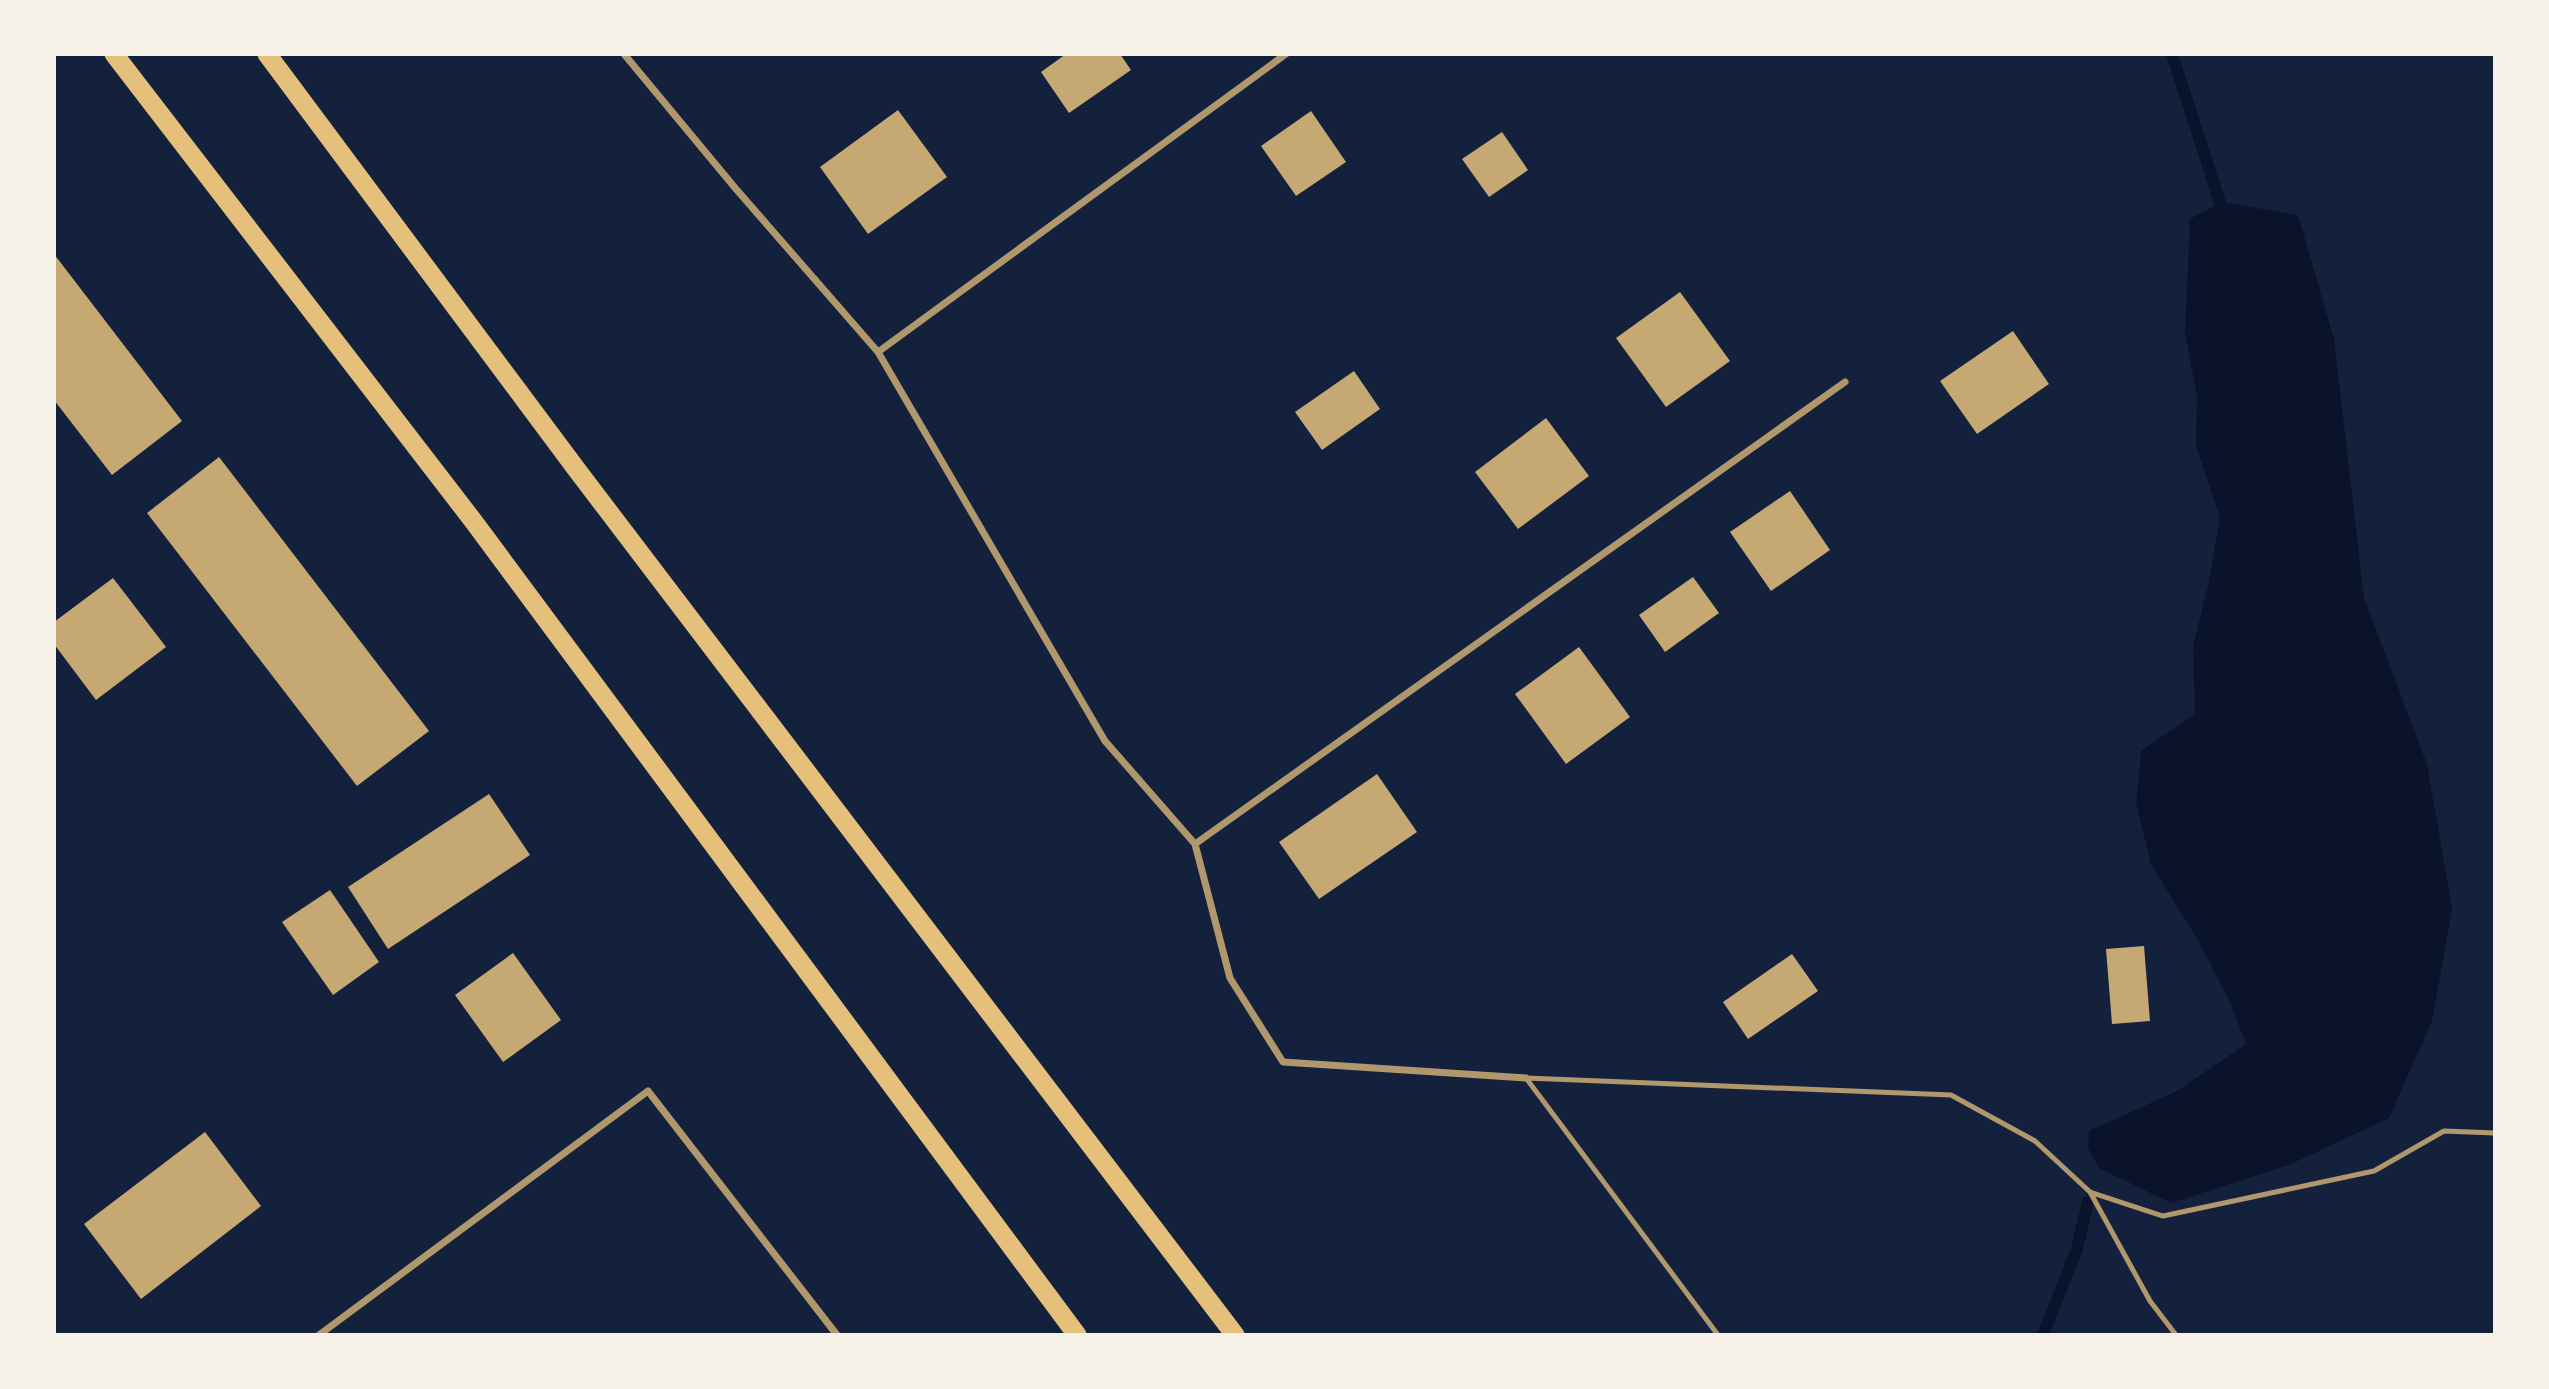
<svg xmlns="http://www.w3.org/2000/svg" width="2549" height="1389" font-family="'Source Serif 4',serif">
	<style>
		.water { fill: #0b132b }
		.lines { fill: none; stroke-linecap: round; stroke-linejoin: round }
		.stream { stroke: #0b132b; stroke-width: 12 }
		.building { fill: #c6a872 }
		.service { stroke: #b1986c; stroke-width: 5 }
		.minor { stroke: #b1986c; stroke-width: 7 }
		.trunk { stroke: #e5c07b; stroke-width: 19 }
	</style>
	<rect width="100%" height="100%" fill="#14213d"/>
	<path class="water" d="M2221,202L2298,215L2334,339L2364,598L2427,764L2452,909L2432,1021L2389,1118L2289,1165L2171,1203L2099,1168L2088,1148L2089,1131L2177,1091L2246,1044L2230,1002L2199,942L2151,864L2136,803L2141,751L2195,714L2193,647L2208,585L2220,518L2196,445L2197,395L2185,334L2190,219Z"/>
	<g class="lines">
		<path class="stream" d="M2172,54L2225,218
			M2043,1335L2077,1249L2088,1201"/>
	</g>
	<path class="building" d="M1066,54H1120L1131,70L1069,113L1041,72Z
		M898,110L947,177L868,234L820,167Z
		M1311,111L1346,162L1296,196L1261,146Z
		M1502,132L1528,170L1489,197L1462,159Z
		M54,254L182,421L112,475L54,400Z
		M1680,292L1730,361L1666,407L1616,338Z
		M2013,331L2049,384L1977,434L1940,381Z
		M1354,371L1380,409L1322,450L1295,412Z
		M1546,418L1589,476L1518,529L1475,472Z
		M219,457L429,731L357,786L147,513Z
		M1790,491L1830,550L1771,591L1730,532Z
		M1693,577L1719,613L1665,652L1639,615Z
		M113,578L166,647L96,700L54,644V622Z
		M1579,647L1630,717L1566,764L1515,694Z
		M1377,774L1417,832L1319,899L1279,842Z
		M489,794L530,855L388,949L348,887Z
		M330,890L379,962L333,995L282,922Z
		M2144,946L2150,1021L2112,1024L2106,949Z
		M513,953L561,1020L503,1062L455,995Z
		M1792,954L1818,991L1748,1039L1723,1002Z
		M205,1132L261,1206L141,1299L84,1224Z"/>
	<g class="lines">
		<path class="service" d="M1526,1078L1951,1095L2035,1141L2090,1192L2163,1216L2374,1171L2444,1131L2495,1133
			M1526,1078L1718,1335
			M2090,1192L2150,1301L2176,1335"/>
		<path class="minor" d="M624,54L736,189L878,352L1105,741L1195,844L1230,978L1283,1062L1526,1078
			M878,352L1286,54
			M1195,844L1845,382
			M319,1335L648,1091L837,1335"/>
		<path class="trunk" d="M114,54L474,522L1077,1335
			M267,54L577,470L1235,1335"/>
	</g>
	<rect width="2549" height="1389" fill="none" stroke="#f6f1e7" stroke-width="112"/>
</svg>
